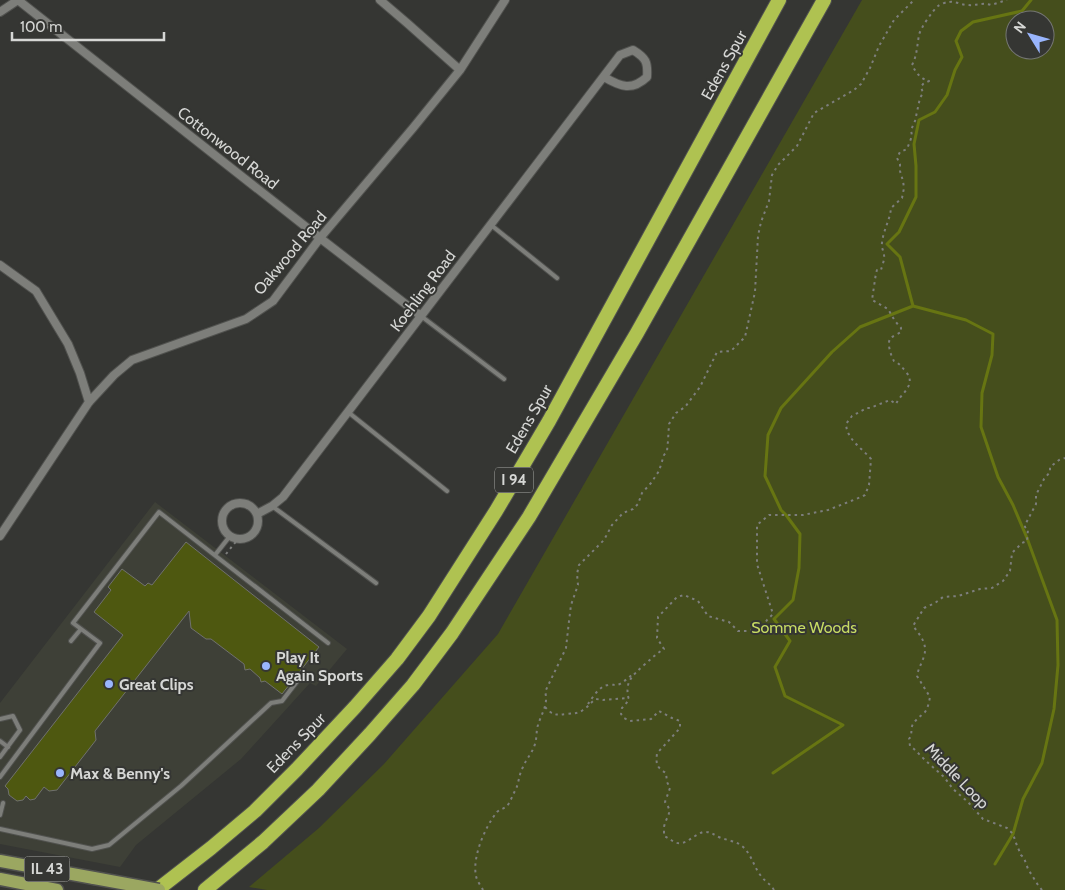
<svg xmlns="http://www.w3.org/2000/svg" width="1065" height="890" font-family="Cabin,sans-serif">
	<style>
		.built { fill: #3e4037 }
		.green { fill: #454e1c; fill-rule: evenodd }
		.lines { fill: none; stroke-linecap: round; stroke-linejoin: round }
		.stream { stroke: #677512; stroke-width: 3 }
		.building { fill: #4e5810; stroke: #70716e }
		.lane-casing { stroke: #51524f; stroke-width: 6 }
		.street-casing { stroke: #51524f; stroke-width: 10 }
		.primary-casing { stroke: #51524f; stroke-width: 15 }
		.highway-casing { stroke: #51524f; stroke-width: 16 }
		.path { stroke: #7d7e7c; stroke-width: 2; stroke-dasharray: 2.5 4; stroke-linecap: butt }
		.lane { stroke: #7d7e7a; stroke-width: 4 }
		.street { stroke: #7d7e7a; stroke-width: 8 }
		.primary { stroke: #9ba761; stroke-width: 12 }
		.highway { stroke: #afc251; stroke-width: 14 }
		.primary-bridge-casing { stroke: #51524f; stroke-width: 15; stroke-linecap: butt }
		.primary-bridge { stroke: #9ba761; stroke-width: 12 }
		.poi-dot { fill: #99b5fd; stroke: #353633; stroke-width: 2 }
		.labels { text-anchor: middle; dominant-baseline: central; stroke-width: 4; stroke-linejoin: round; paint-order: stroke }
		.shield { fill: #353633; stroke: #a6a7a4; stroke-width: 1 }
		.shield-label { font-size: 15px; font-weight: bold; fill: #d6d7d5 }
		.street-label { font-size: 16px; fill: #d6d7d5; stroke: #353633 }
		.park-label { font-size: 16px; fill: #c7db63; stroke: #353633 }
		.poi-label { font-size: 16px; font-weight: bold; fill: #d6d7d5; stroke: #353633; text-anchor: start }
	</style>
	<rect width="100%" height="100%" fill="#353633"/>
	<path class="built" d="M155,502L347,649L316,686L310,683L241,759L136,845L120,867L0,844V703Z"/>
	<path class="green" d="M862,0H1065V890H267L249,887L319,828L384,764L498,634ZM1015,20H1045V50H1015Z"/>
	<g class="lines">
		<path class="stream" d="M913,306L900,257L887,244L899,232L916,197V166L914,144L919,120L935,112L947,95L955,70L962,57L956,41L961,31L973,22L1022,11L1031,0
			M773,773L843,725L785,696L775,667L790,641L774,619L793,600L799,568L800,534L786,515L781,510L765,476L768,435L781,408L832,352L860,327L913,306L966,320L993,334L992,355L982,393L981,427L998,477L1013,505L1027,538L1057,620L1058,665L1054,709L1042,763L1023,799L1013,834L995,864"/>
	</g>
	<path class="building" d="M186,542L319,647L282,694L265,681L261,682L260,678L250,669L245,670L244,664L211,639H206L191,628L189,611L95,731L96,740L57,790L49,791L44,787L35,799L30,800L26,796L23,800L17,801L9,795L8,789L5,786L123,635L94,612L111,590L108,587L122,569L145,586L148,583L152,585Z"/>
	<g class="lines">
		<defs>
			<path id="lane" d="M491,225L557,278
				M421,316L504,379
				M348,412L447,491
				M272,506L376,583
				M215,555L230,536
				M71,641L81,629
				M0,719L13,716L20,730L0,757
				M0,741L8,747
				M0,777L100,643L73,623L159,512L328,643
				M0,815L3,803
				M0,829L92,849L109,845L181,786L271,703L282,701L302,675"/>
			<path id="street" d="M380,0L407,23L460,70
				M0,12L18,0L320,238L421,316
				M0,265L36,291L68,344L80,373L89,402
				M222 521a18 18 0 1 1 36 0a18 18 0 1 1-36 0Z
				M257,514L272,506L283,497L620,55L633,50C646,58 648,62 647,77C632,91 621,87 604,77
				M0,536L89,402L114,375L132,360L246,319L273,301L320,238L413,128L460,70L505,0"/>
			<path id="primary" d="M0,861L94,878
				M0,879L57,890"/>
			<path id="highway" d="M157,890L211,848L255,811L297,769L355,707L397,659L429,616L496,511L549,421L779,0
				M205,890L263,842L318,790L370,734L413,685L452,633L529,517L637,333L824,0"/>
		</defs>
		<use href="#lane" class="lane-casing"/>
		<use href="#street" class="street-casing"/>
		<use href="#primary" class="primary-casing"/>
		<use href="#highway" class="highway-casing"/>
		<path class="path" d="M226,554L238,539
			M588,704C593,697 599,686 608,685C613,684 616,686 620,684C625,681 629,677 633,674
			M545,707C553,716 556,715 567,714C573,713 578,714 583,710C588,707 591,702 596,699L603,700L629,698
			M483,890C481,886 477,881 476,876C472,857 485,827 497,812C500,809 504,809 507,806C510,803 513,794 516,789C519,782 519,774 523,767C526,759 532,754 535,744C537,738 536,731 538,725C541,715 549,703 545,692L566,648L569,621L571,605L578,585L577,574L579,565L604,540L612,525L623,513L633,509L638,504L642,493L651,483L659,471L664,455L667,451L668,441L669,424L676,413L685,407L700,387L717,352L731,351L745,337L755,292L758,236L761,222L769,201L772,175L778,165L797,146L814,113L854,90L861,84L870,68L879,46L894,20L914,0
			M774,890C770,883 765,882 761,876C753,866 751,851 739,844C734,841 727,840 721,838C714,835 710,831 703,832C693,835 685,847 674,842C671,840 668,838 664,836C664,836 664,828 664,827C666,816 674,813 665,802L670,788L667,782L666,773C656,767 656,764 657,753L662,748L680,728V721L672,718L659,711L651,719L630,721L624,718L621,714L622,708L629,700C624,682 632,676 644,665C651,659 657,653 664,649L657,638L658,617L677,597L684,595L698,601L708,616L729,622L738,631H748L762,628L767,620L773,614L757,564V525L769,515H803L828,510L861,497L865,495L869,485L871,459C862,448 847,440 846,424L852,416L867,408H870L890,400L896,404C901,393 917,385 906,372C902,367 899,363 894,361C891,356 887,344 890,339C892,336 898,334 901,332V328L895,321L888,309L872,300L876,273L877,270H881C882,266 885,259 884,255C884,251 881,248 882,243C883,231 890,220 891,208L902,198L904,188L903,181L900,171V164L897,158L900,152L907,149L912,136L911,130L915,121L920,98L923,93L921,87L923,84L929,81C921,79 916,73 912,65C917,56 917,46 919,35C920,29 933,10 938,6C941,4 946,2 949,2C956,1 961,5 968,5C976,6 983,2 991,5L1007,0
			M1042,890L1038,885L1028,869L1024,858L1021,855L1016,843L1013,834L1007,828L983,819L968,802L953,789L944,777L926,761L914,749L910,746L909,739C913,734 910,729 913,724C916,719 921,716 925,712C928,708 929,702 930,697L917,676C918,669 922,663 924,656C928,644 920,635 913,626L924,608L935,603L943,597L958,596L980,589L992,588L1003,581L1010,571L1012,553L1022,543L1027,541L1028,529L1025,527V525L1036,504V495L1044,479L1050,472V467L1059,460L1065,458"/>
		<use href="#lane" class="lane"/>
		<use href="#street" class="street"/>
		<use href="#primary" class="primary"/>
		<use href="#highway" class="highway"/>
		<defs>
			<path id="primary-bridge" d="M94,878L159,890"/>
		</defs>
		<use href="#primary-bridge" class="primary-bridge-casing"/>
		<use href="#primary-bridge" class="primary-bridge"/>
	</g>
	<g class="poi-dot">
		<circle cx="266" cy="666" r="5"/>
		<circle cx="109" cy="684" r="5"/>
		<circle cx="60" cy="773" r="5"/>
	</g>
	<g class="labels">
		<g class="shield">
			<rect x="495" y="467.5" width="38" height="25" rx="4"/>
			<rect x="24.5" y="856.5" width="45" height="25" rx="4"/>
		</g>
		<g class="shield-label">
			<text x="514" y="480">I 94</text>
			<text x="47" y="869">IL 43</text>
		</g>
		<g class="street-label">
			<text transform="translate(724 65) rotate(-61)">Edens Spur</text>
			<text transform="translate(228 148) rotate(38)">Cottonwood Road</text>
			<text transform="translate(290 253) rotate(-50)">Oakwood Road</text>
			<text transform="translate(423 291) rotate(-53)">Koehling Road</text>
			<text transform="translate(529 419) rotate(-60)">Edens Spur</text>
			<text transform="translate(296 743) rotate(-46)">Edens Spur</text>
			<text transform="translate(957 776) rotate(46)">Middle Loop</text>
		</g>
		<g class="park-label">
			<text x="804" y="627">Somme Woods</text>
		</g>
		<g class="poi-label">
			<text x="276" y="657">Play It<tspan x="276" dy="18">Again Sports</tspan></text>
			<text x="119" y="684">Great Clips</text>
			<text x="70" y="773">Max &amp; Benny's</text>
		</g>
	</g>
	<g transform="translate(1030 35) rotate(307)"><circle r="24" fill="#353633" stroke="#757674"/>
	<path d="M0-4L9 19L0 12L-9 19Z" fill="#99b5fd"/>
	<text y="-8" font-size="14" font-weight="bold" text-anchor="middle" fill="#d6d7d5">N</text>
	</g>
	<path d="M12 32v8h152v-8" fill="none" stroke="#d6d7d5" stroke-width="2.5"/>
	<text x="20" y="32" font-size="15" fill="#d6d7d5" stroke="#353633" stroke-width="4" paint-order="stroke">100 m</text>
</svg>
